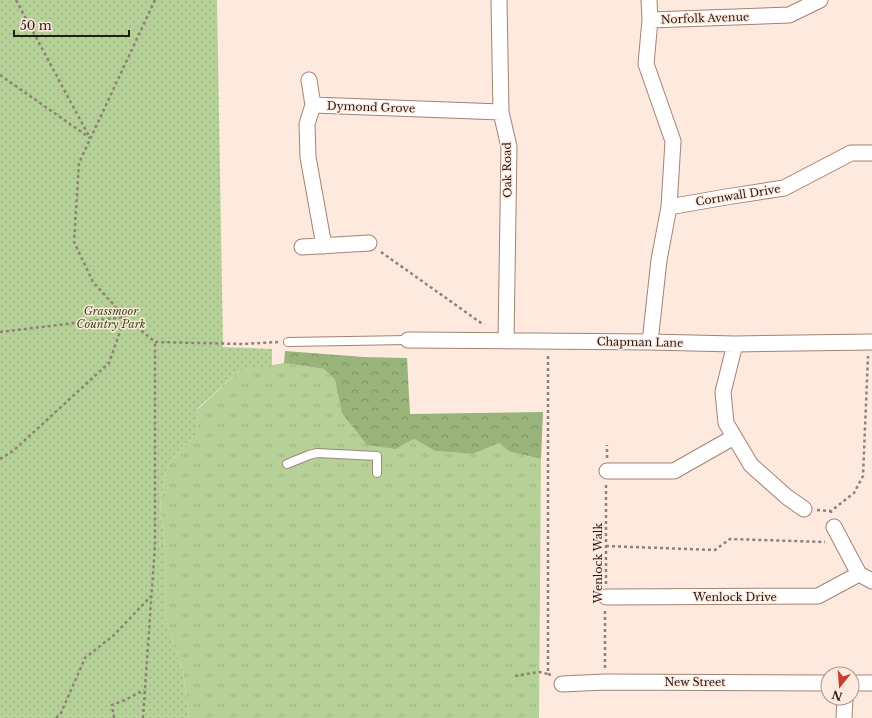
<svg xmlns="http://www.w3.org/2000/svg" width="872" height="718" font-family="'Libre Baskerville',serif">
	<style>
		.grass { fill: url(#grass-tufts) }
		.forest { fill: url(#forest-crowns) }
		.park { fill: url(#park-dots) }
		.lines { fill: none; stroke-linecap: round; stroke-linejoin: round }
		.service-casing { stroke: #a28373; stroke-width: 10 }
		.minor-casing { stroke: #a28373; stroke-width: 17 }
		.path { stroke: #918078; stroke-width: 2.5; stroke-dasharray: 3 3; stroke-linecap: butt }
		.service { stroke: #fff; stroke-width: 8 }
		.minor { stroke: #fff; stroke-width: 15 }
		.labels { text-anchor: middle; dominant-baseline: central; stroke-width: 3; stroke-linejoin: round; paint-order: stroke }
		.street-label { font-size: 11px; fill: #251913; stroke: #fee9df }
		.park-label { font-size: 11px; font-style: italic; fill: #374f12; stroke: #fee9df }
	</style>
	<defs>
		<pattern id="grass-tufts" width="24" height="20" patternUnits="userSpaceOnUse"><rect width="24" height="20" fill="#b6d198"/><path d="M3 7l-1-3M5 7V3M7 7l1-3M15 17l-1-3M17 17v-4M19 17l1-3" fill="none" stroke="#9cb382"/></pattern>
		<pattern id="forest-crowns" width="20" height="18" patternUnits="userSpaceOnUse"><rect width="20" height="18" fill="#99b47a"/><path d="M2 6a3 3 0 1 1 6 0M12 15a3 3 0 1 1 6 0" fill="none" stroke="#7d9263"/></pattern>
		<pattern id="park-dots" width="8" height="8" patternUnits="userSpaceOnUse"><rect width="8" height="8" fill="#b6d198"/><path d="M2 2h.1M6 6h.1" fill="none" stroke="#9cb382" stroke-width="1.8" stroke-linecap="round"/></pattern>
	</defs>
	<rect width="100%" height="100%" fill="#fee9df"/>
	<path class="grass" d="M284,363L324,369L335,380L343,413L396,449L414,439L435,451L473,454L499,443L510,452L541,459L539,718H189L183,672L165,619V547L160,505L167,467L181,448L197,433L198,409L239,371Z"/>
	<path class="forest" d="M285,351L364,357L407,358L410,414L543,412L541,459L510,452L499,443L473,454L435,451L414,439L396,449L367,445L342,413L335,380L324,369L284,363Z"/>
	<path class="park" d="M0,0H217L223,347L272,349V366L239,371L198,408L197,433L181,448L167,467L160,505L165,547V619L183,672L189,718H0Z"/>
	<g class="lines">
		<defs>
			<path id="service" d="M288,342L408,340
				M287,464L309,455L317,453L377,456V473"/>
			<path id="minor" d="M499,0L501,112L509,147L506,341
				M649,0L650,20
				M309,80L313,105
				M669,207L726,197L784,188L851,153H872
				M324,246L308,157L307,124L313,105L501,112
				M302,247L369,243
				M408,340L650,342L735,344L872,342
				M650,342L659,260L669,207L673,141L646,64L650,20L789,15L820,0
				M735,344L723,392L726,423L751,465L787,497L804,509
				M607,471H674L734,437
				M834,527L859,574
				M606,597L818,596L859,574L872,581
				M852,683H872
				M562,684L605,682L828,683
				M844,718L845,698"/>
		</defs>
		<use href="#service" class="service-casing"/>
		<use href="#minor" class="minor-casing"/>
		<path class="path" d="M16,0L90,138
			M155,0L79,163L74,242L93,282L125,317L155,342L243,344L278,342
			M0,75L90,138
			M381,252L484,325
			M0,332L125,317
			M548,356V674L551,675
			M607,458V445
			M0,459L13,451L109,363L125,317
			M817,510L831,511
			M831,513V511L854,493L863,476L868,356
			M606,546L715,550L730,539L825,542
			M606,584V485
			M605,668V611
			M515,676L539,672L548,674
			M56,718L61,713L85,658L114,635L151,596
			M114,718L112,705L125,700L144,690
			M143,718L155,545V342"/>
		<use href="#service" class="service"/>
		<use href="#minor" class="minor"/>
	</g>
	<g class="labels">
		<g class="street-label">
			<text transform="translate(705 18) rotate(-2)">Norfolk Avenue</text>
			<text transform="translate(371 107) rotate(2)">Dymond Grove</text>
			<text transform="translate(507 170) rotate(-91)">Oak Road</text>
			<text transform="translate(738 195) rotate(-9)">Cornwall Drive</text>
			<text transform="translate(640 342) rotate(1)">Chapman Lane</text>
			<text transform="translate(598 563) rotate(-90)">Wenlock Walk</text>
			<text x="735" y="597">Wenlock Drive</text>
			<text x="695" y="682">New Street</text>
		</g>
		<g class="park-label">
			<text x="111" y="311">Grassmoor<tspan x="111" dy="13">Country Park</tspan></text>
		</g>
	</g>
	<g transform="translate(840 686) rotate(197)"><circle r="19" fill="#fee9df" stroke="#a7968d"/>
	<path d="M0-3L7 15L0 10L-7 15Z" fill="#ca3e2b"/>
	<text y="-6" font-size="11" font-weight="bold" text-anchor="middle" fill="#251913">N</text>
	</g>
	<path d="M14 30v6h115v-6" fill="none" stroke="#251913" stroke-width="2"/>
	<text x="20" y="30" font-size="12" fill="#251913" stroke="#fee9df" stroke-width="3" paint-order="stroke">50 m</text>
</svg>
